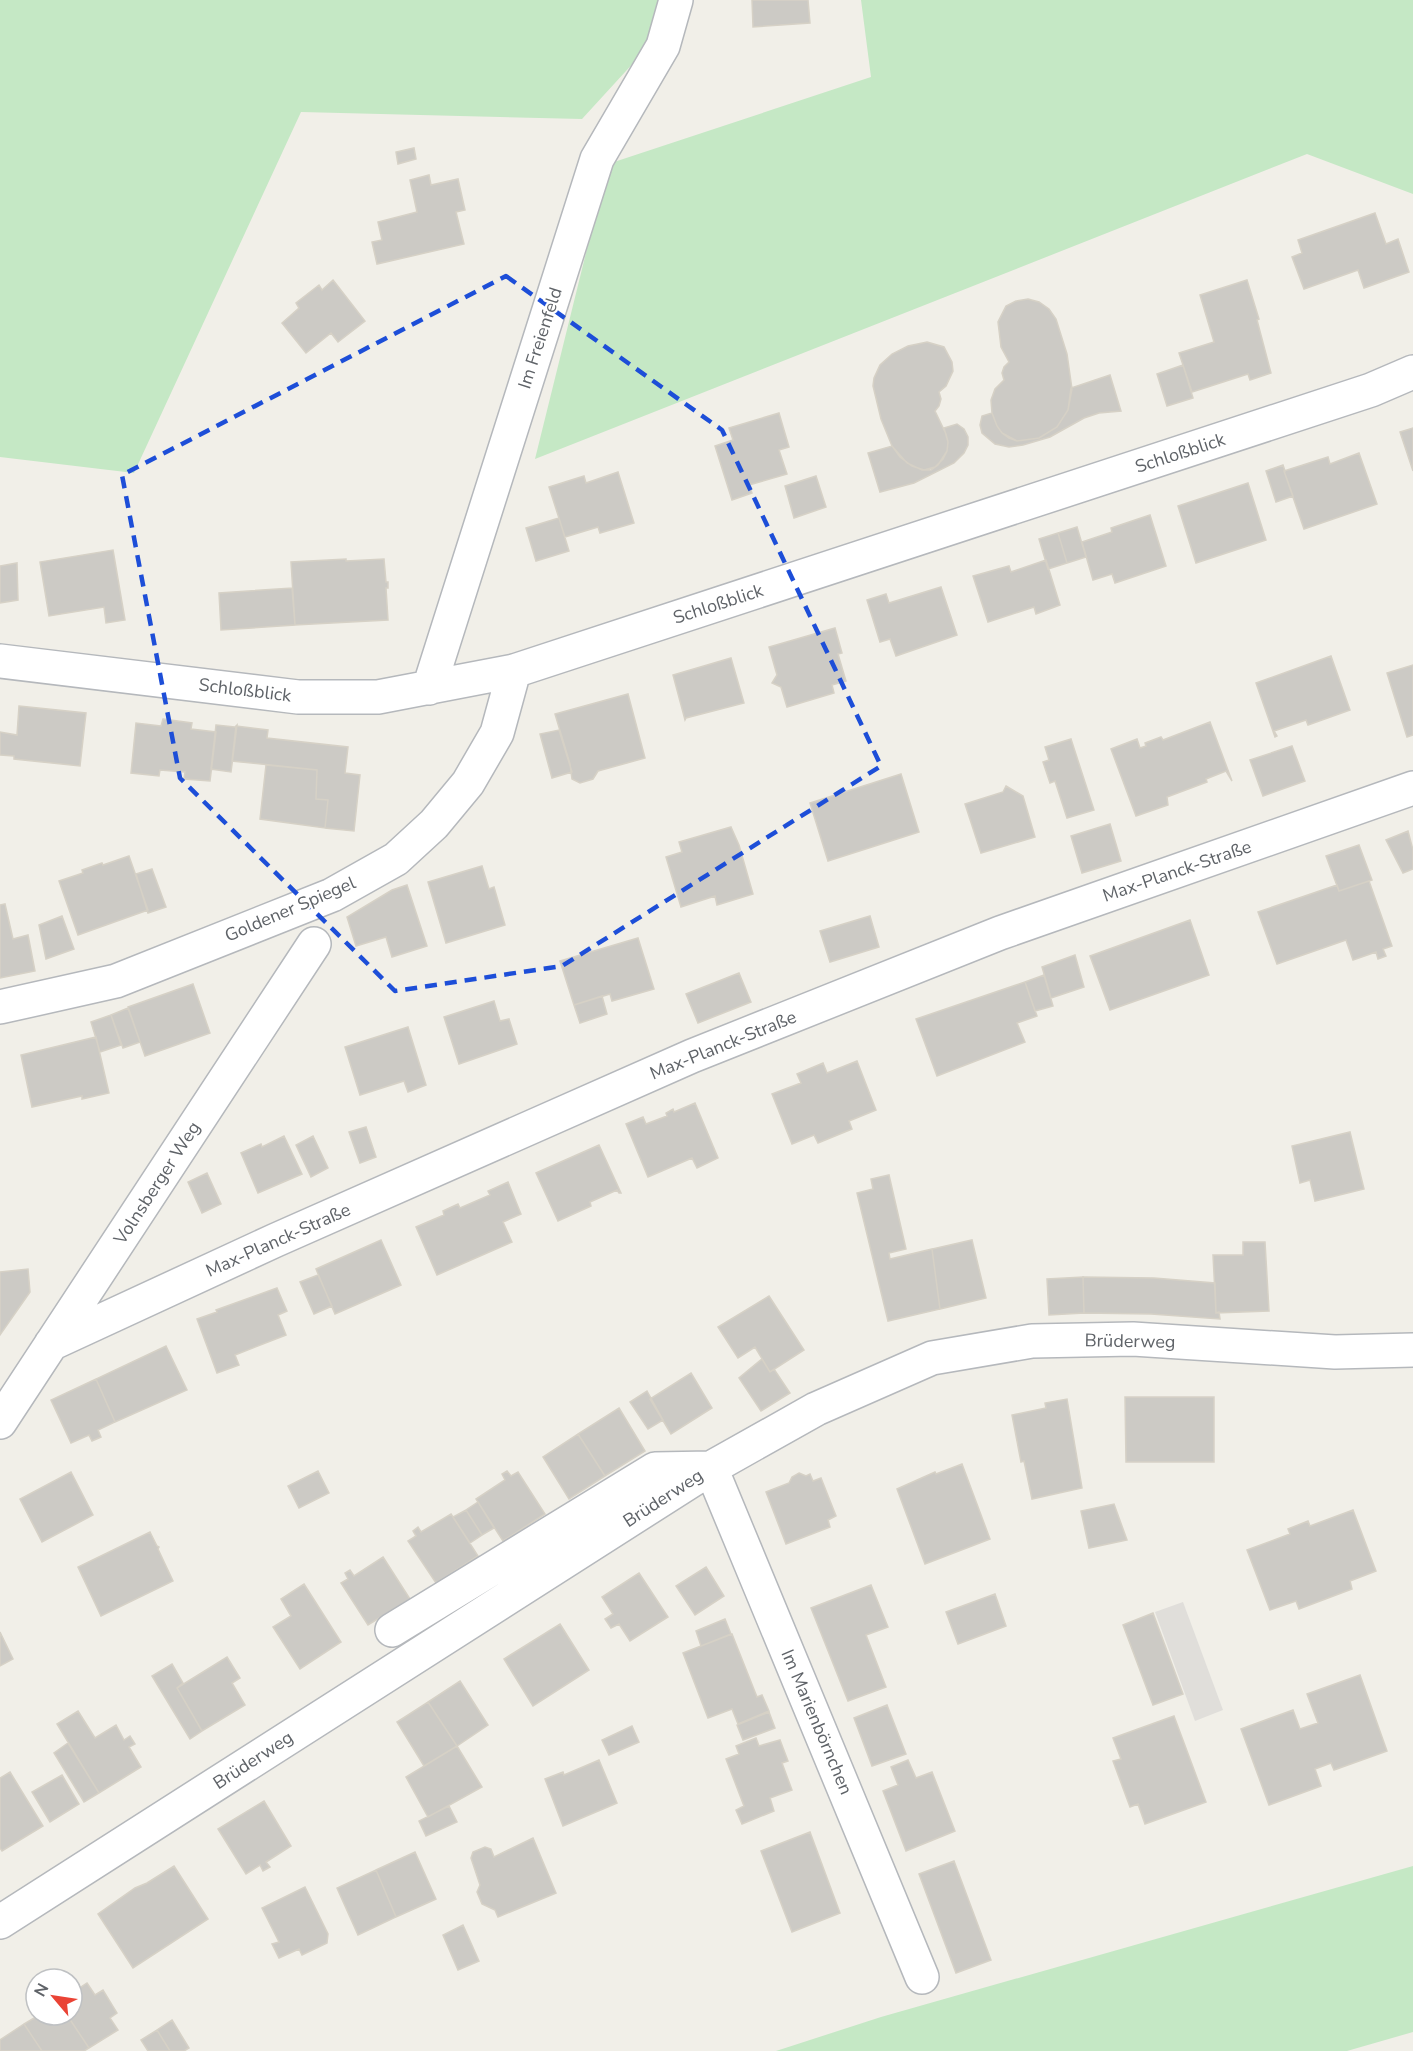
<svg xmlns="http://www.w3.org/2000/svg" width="1413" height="2051" font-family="'Nunito Sans',sans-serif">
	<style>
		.industrial { fill: #e0deda }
		.green { fill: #c5e8c5 }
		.building { fill: #cccac5; stroke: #d6d1c6; stroke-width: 1.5 }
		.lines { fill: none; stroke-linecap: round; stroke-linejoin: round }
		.minor-casing { stroke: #b5b8bc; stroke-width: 36 }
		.minor { stroke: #fff; stroke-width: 33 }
		.marked { fill: none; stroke: #1d4ed8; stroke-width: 4.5; stroke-dasharray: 12 8; stroke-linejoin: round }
		.labels { text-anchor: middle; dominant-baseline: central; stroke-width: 4.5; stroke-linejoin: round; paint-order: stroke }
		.street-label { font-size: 18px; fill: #5f6368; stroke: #fff }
	</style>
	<rect width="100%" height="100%" fill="#f1efe8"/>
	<path class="industrial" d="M1183,1602L1223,1710L1195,1721L1155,1612Z"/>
	<path class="green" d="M0,0H691L582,119L301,112L134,473L0,457Z
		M861,0H1413V194L1307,154L535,459L608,164L871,77Z
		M1413,1866V2032L1347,2051H776L881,2017Z"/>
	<path class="building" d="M752,0H808L810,23L753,27Z
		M414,148L416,159L398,164L396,152Z
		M429,175L431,185L458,179L465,210L456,212L464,244L377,264L372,242L382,240L378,222L417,212L410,180Z
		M1375,213L1386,244L1398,239L1409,272L1364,288L1358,270L1304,289L1292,257L1302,253L1298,240Z
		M333,280L365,321L338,342L331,333L306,353L282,323L299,308L296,303L319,285L322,290Z
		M1247,280L1259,319L1257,320L1271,373L1250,380L1248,374L1192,392L1179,353L1214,342L1200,295Z
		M1028,299L1039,302L1049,309L1056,319L1067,354L1072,389L1068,410L1057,427L1039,438L1017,441L1002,433L997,426L992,413L991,400L995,389L1004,380L1002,373L1004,367L1009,362L1001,347L998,322L1006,306L1016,301Z
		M927,342L944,347L952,362L953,371L946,386L939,392L941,399L939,406L935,411L946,434L948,442L947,451L943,459L935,467L924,470L912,466L900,457L892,446L881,419L873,386L874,378L880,365L892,354L908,346Z
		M1183,365L1193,398L1167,406L1157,374Z
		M1110,375L1121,411L1099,413L1084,418L1050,437L1023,445L1009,447L995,444L982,433L980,425L982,416L992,413L997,426L1002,433L1009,438L1017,441L1039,438L1057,427L1068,410L1071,388Z
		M779,413L789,447L779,450L787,474L749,485L752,493L732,500L715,446L733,440L729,428Z
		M957,424L964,429L968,437V445L964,453L954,463L914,483L880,492L868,453L892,446L907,463L922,470H931L938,465L947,451L948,442L944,428Z
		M1413,428V471L1400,432Z
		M1359,453L1377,504L1304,529L1284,471L1328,457L1330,464Z
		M1283,465L1285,471H1284L1293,496L1276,502L1266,471Z
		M618,472L634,523L600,533L598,527L565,537L549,487L584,476L586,483Z
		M816,476L826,507L794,518L785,486Z
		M1248,483L1266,540L1196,563L1178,506Z
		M1150,515L1166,566L1115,583L1112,574L1093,580L1082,542L1112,532L1111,528Z
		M559,518L569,551L536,561L526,528Z
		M1077,527L1086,557L1067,563L1058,533Z
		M1058,533L1067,563L1048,569L1039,539Z
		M113,550L125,620L106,623L104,607L49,616L40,562Z
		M346,559V561L384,559L386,582H388V588H386L388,620L295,625L291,562Z
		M1046,560L1060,605L1036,614L1034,607L988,622L973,576L1009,566L1011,572Z
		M17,563L18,600L0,603V566Z
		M941,587L957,635L896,656L890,639L880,642L867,600L886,594L889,603Z
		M292,588L295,625L221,630L219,593Z
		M835,628L842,653L838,654L846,681L832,685L834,693L787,707L781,687L772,683L777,675L769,647Z
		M1331,656L1350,710L1308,725L1306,720L1274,731L1277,736L1275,737L1256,683Z
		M731,658L744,703L686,718L685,720L673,675Z
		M1413,665V735L1407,737L1387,673Z
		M628,694L645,758L598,771L593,779L580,783L572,779L570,764L555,714Z
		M19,706L86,713L80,766L14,759V756L0,755V732L17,735Z
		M163,719L192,723L191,729L216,732L210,781L184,779L185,772L160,770L159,776L131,773L136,723L161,726Z
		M1210,722L1232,781L1226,771L1206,779L1207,782L1167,797L1168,805L1136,816L1111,749L1137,739L1140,748L1146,746L1145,743L1161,737L1163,740Z
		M216,725L235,727L237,725L231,772L211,769Z
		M236,726L268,730L267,738L348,747L345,773L360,775L354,831L325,828L328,800L316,799L317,770L232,761Z
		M559,730L572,772L552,778L540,734Z
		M1071,739L1094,810L1067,818L1055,781L1050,783L1043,762L1049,760L1045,747Z
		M1292,746L1305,781L1263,796L1250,760Z
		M266,765L317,770L316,799L328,800L325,828L260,819Z
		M901,774L919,832L828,861L810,803Z
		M1006,786L1023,796L1035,837L981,853L965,804L1003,792Z
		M1110,824L1121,861L1082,873L1071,836Z
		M731,827L739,845L753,894L717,905L715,896L681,907L666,857L682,852L679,842Z
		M1408,831L1413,850V869L1403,873L1386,840Z
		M1359,845L1372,880L1339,891L1326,856Z
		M129,856L148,910L78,935L59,881L83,873L82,870L102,863L103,865Z
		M482,866L489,889L494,887L505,925L446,943L428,882Z
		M152,869L166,907L148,913L136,874Z
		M1369,881L1392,946L1383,949L1386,956L1378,959L1376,952L1353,960L1346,940L1277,964L1258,912L1337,885L1339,891Z
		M407,885L427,946L392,957L386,937L356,946L347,917L392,890Z
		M5,904L13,939L28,935L35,971L0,978V905Z
		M62,916L74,949L46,959L39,925Z
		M870,916L879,947L830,962L820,931Z
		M1190,920L1209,975L1110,1010L1090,956Z
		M638,938L654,989L612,1001L610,994L574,1005L560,961Z
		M1075,955L1084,987L1051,998L1042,967Z
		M739,973L751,1002L698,1023L686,994Z
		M1044,975L1053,1006L1035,1011L1025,982Z
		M1025,982L1037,1016L1017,1023L1025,1042L937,1076L916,1019Z
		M193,984L210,1033L145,1056L128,1007Z
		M602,996L607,1014L580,1023L574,1005Z
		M494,1001L500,1021L509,1019L517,1044L459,1064L444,1017Z
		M128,1008L140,1042L123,1048L111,1015Z
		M111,1015L121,1045L100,1052L91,1022Z
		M408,1027L426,1085L408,1092L404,1081L360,1095L345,1047Z
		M96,1037L109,1093L82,1099V1096L32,1107L21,1055Z
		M857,1061L876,1110L849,1121L852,1129L818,1143L814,1135L792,1144L772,1094L801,1083L797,1074L823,1063L827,1073Z
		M695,1103L718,1158L697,1168L692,1158L648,1177L626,1124L643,1117L646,1124L667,1116L666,1113L673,1109L674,1112Z
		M366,1127L376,1157L360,1163L349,1132Z
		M1350,1132L1364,1189L1315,1201L1310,1180L1300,1183L1292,1146Z
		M284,1136L302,1174L258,1193L241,1153L261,1144L262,1147Z
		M313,1136L328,1168L311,1177L296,1145Z
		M599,1145L621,1193H619L617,1190L590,1202L591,1206L558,1221L536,1173Z
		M207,1173L221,1204L202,1213L188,1182Z
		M889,1175L906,1249L889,1253L890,1259L932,1249L940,1309L888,1321L857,1193L873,1189L871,1179Z
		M508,1182L521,1214L503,1222L512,1242L437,1275L416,1227L444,1215L443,1211L458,1204L460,1208L490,1195L488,1191Z
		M381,1240L401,1285L335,1314L316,1269Z
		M972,1240L986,1298L940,1309L932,1249Z
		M1243,1242H1265L1269,1311L1216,1313L1213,1255H1243Z
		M28,1269L30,1292L0,1335V1272Z
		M318,1275L332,1306L314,1314L300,1282Z
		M1083,1277L1154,1278L1215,1283L1216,1313L1219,1312L1220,1319L1151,1314L1084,1313Z
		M1083,1277L1084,1313L1049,1315L1047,1279Z
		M277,1288L287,1311L278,1315L286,1335L235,1355L239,1365L217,1373L197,1319L217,1312L216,1310Z
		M769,1296L804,1350L770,1372L755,1347L738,1358L718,1327Z
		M166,1346L187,1390L115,1422L96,1379Z
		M762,1359L770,1372L774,1369L790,1393L761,1411L739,1378Z
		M691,1373L712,1408L671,1434L650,1399Z
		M96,1379L115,1422L98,1430L101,1437L92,1441L89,1435L71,1443L51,1400Z
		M647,1391L663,1420L648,1429L630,1402Z
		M1125,1397H1214V1462H1126Z
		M1067,1399L1082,1488L1032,1499L1024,1461L1021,1462L1012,1415L1046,1408L1045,1403Z
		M619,1408L645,1451L605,1476L578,1434Z
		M578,1434L605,1476L569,1499L543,1457Z
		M962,1464L990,1539L925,1564L897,1489L935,1472L936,1474Z
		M318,1471L329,1493L299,1508L288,1486Z
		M507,1471L511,1476L518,1472L545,1514L503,1541L476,1499L505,1480L502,1474Z
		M71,1472L93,1515L42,1542L20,1499Z
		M799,1473L806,1476L810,1474L813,1481L821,1478L836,1516L828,1520L830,1527L786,1544L766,1492L789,1483L792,1477Z
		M478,1502L494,1528L482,1535L466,1510Z
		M1114,1504L1127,1540L1089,1548L1081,1511Z
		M466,1510L482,1535L470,1543L453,1517Z
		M1353,1510L1376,1571L1350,1581L1352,1589L1299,1609L1296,1601L1270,1610L1247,1550L1290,1534L1288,1529L1308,1521L1310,1526Z
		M451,1514L478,1556L436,1583L408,1541L416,1536L413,1531L418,1527L421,1532Z
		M150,1532L157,1546L159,1547L158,1549L173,1581L101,1616L78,1567Z
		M383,1557L410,1599L368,1625L341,1583L348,1579L345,1573L350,1570L354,1576Z
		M706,1567L724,1596L695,1615L676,1586Z
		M639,1573L668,1617L630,1641L619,1624L611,1628L605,1619L613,1614L602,1597Z
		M304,1584L341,1642L300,1669L273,1627L291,1616L281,1599Z
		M871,1585L888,1627L866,1635L886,1687L848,1701L811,1608Z
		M995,1594L1006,1626L958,1644L946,1612Z
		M1153,1613L1183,1694L1153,1705L1123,1625Z
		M725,1619L731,1634L701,1646L696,1631Z
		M560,1624L589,1670L533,1706L504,1659Z
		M0,1632L13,1659L0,1666Z
		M732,1634L757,1697L762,1695L769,1711L738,1724L732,1709L708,1718L683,1653Z
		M227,1657L240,1678L232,1683L245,1705L202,1731L177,1688Z
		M172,1664L183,1683L177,1688L202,1731L190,1739L152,1676Z
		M1360,1675L1387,1751L1334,1770L1331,1763L1315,1769L1321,1786L1269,1805L1241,1729L1293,1710L1300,1729L1318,1723L1307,1694Z
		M460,1681L488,1725L457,1746L428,1702Z
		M428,1702L457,1746L424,1766L397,1722Z
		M887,1705L906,1754L872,1766L854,1718Z
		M78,1711L95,1738L116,1725L124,1740L130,1736L135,1744L129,1747L141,1767L99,1793L57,1724Z
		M769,1712L775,1728L743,1740L737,1725Z
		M1174,1716L1206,1802L1145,1824L1138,1804L1130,1807L1113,1761L1121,1759L1113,1738Z
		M632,1726L639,1742L609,1755L602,1740Z
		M756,1738L759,1746L780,1740L788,1761L782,1763L792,1790L770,1798L774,1811L742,1824L736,1810L744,1806L726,1759L739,1754L736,1746Z
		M68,1743L99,1793L84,1802L54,1753Z
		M457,1746L482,1787L428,1817L406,1777Z
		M599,1760L617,1803L563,1826L545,1779L563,1772L564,1775Z
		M908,1760L916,1778L932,1772L955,1831L906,1851L883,1791L898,1785L891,1767Z
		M10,1772L43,1826L2,1851L0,1848V1778Z
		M62,1775L79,1804L50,1822L32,1792Z
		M264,1801L291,1846L266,1862L270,1867L263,1871L260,1865L246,1874L218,1829Z
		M449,1806L457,1822L426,1836L419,1821Z
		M810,1832L840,1913L792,1932L761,1851Z
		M533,1838L556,1893L498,1917L495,1910L482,1904L477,1892L480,1885L471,1858L473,1852L485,1847L491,1849L494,1857Z
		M415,1852L436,1899L396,1917L376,1870Z
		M954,1861L991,1960L956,1973L919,1874Z
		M174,1866L208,1919L133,1968L98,1914L135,1888L147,1883Z
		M376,1870L396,1917L358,1935L337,1888Z
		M305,1887L328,1934L327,1943L302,1955L299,1949L279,1958L272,1944L279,1942L262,1908Z
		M463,1925L479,1961L458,1970L443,1935Z
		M87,1983L95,1995L103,1990L117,2013L110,2018L118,2030L89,2048L67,2015H72V1993Z
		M39,2015H67L89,2048L84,2051H42L24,2024Z
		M172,2020L189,2048L184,2051H170L157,2030Z
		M24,2024L42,2051H0V2040Z
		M157,2030L170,2051H148L141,2040Z"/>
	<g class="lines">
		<defs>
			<path id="minor" d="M0,661L298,697H378L514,671L1371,390L1413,372
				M429,688L597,159L663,46L676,0
				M0,1007L116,981L332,895L396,859L434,824L468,783L497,733L514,671
				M51,1344L276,1240L692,1056L1000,933L1413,788
				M0,1422L314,944
				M392,1630L655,1469L711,1468L922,1977
				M0,1922L711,1468L816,1409L932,1358L1032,1341L1133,1339L1335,1352L1413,1350"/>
		</defs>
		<use href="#minor" class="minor-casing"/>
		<use href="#minor" class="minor"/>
	</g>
	<path class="marked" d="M506,276L722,430L881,766L562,966L395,991L180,778L122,475Z"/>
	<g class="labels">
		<g class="street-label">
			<text transform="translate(540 338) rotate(-72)">Im Freienfeld</text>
			<text transform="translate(1180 453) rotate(-18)">Schloßblick</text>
			<text transform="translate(718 604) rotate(-18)">Schloßblick</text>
			<text transform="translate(245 690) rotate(7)">Schloßblick</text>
			<text transform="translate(1177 871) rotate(-19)">Max-Planck-Straße</text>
			<text transform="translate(290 909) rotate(-23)">Goldener Spiegel</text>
			<text transform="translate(723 1045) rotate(-22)">Max-Planck-Straße</text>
			<text transform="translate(157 1183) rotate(-57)">Volnsberger Weg</text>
			<text transform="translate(278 1240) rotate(-24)">Max-Planck-Straße</text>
			<text transform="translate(1130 1341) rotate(1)">Brüderweg</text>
			<text transform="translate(663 1498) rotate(-33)">Brüderweg</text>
			<text transform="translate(817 1722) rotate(67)">Im Marienbörnchen</text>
			<text transform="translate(253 1760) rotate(-33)">Brüderweg</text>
		</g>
	</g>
	<g transform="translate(54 1997) rotate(299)"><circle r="28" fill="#ffffff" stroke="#bfc1c3" stroke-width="1.5"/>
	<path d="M0-4.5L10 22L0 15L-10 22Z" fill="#ea4335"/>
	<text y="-9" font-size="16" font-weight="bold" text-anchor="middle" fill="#5f6368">N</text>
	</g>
</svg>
